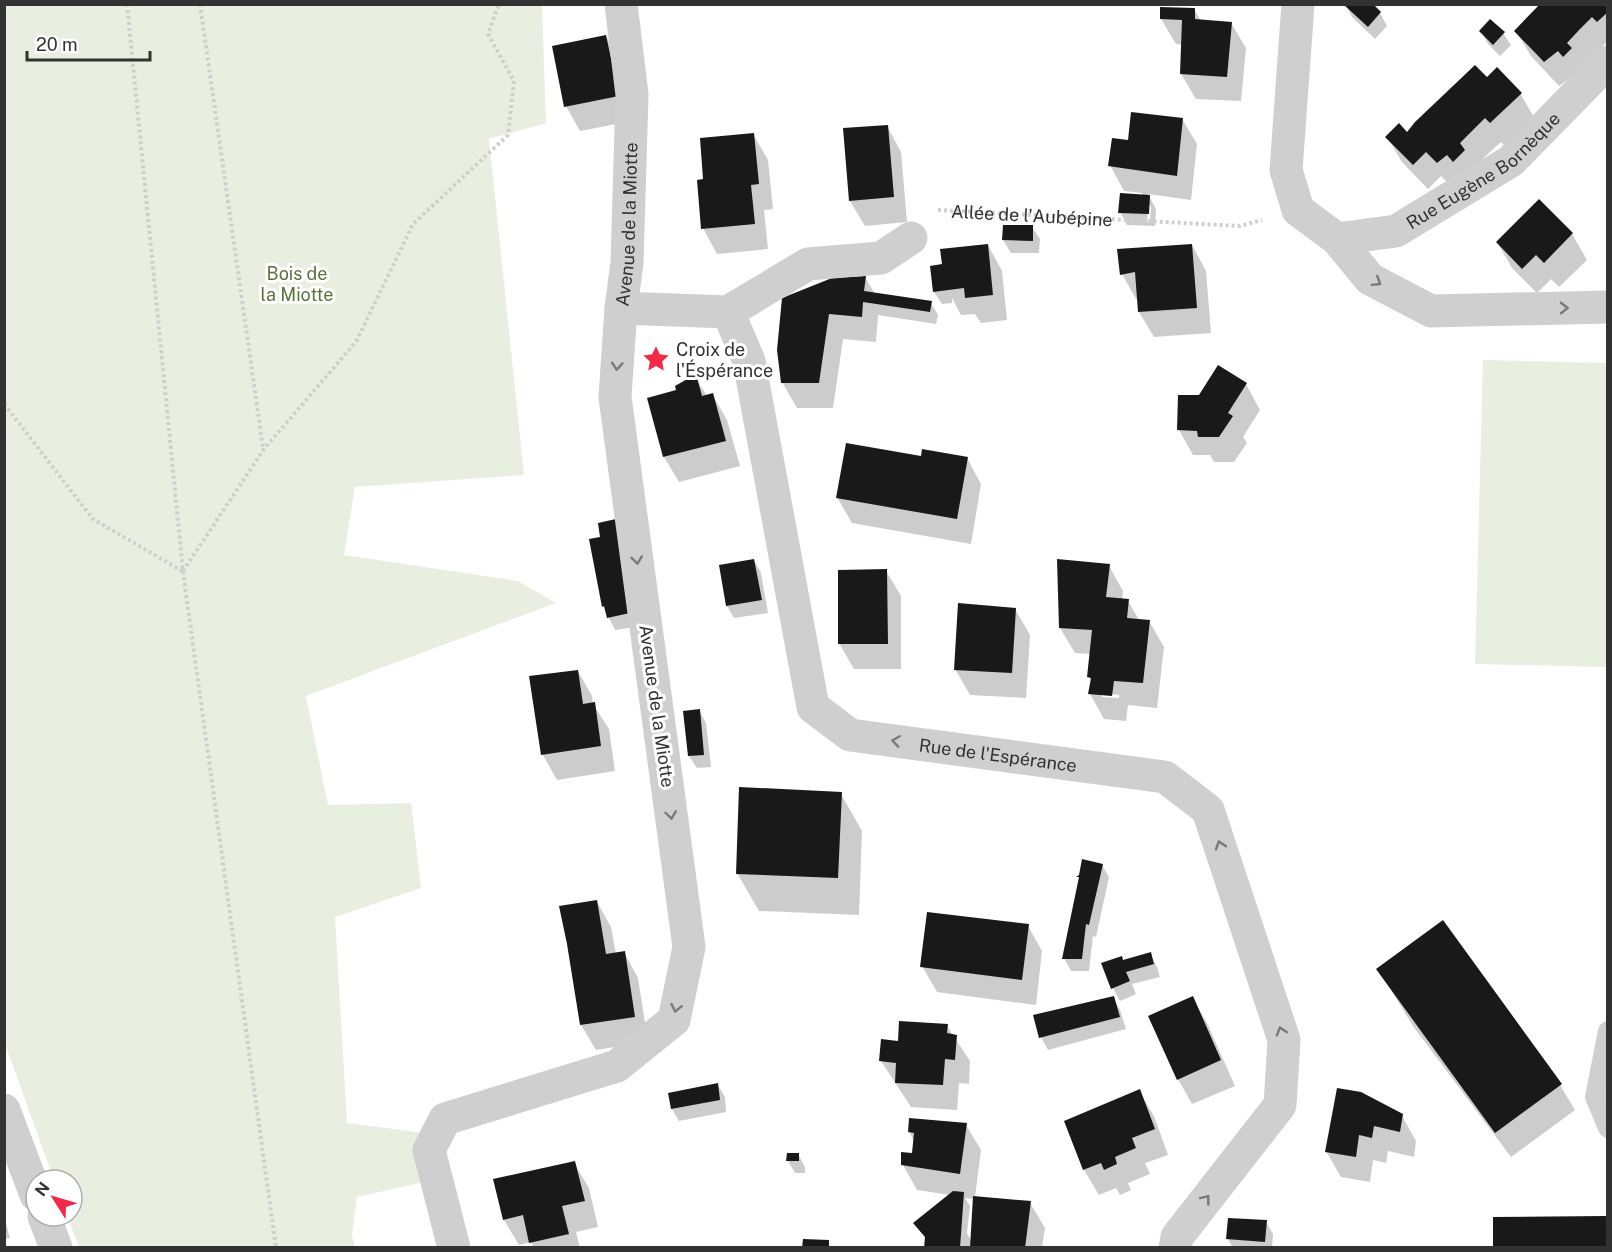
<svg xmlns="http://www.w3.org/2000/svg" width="1612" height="1252" font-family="'Public Sans',sans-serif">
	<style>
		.green { fill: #e9efe0 }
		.shadow { fill: #0003; fill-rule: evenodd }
		.building { fill: #191919 }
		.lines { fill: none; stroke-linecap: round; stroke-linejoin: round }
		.path { stroke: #cfcfcf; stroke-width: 4; stroke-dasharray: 3 3; stroke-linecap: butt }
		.lane { stroke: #cfcfcf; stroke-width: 20 }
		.street { stroke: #cfcfcf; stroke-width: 33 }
		.oneway { stroke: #797979 }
		.labels { text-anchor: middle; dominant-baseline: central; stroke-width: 6; stroke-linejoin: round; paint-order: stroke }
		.street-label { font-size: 18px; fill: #323232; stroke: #fff }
		.park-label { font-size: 18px; fill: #59723a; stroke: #fff }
		.poi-label { font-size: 18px; fill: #323232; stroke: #fff; text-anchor: start }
	</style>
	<rect width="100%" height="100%" fill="#fff"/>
	<path class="green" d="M5,5H542L546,123L489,139L524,475L355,487L344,555L518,581L556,603L306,696L328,805L411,803L421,888L335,917L347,1123L432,1134L433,1180L357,1197L352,1235L355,1247H79L67,1216H72V1180H54L5,1044Z
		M1483,360L1607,363V667L1475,664Z"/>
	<path class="shadow" d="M1345,4H1371L1380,13L1387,26L1375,39L1352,17Z
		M1544,4H1608V41L1574,75L1559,86L1531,56L1516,31Z
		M1194,9L1201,21L1231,23L1246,48L1241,101L1196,99L1181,74L1183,45L1176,44L1161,19Z
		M1481,31L1503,33L1511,45L1500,56L1488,44Z
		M606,36L620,62L632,121L580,131L566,106Z
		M1487,79L1520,93L1535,119L1506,147L1501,142L1452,187L1441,176L1428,189L1402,162L1387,137L1407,134Z
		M1182,119L1197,144L1191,200L1148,194L1156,209L1155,226L1127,225L1120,212L1142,196V193L1124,191L1110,165L1130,141ZM1148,206H1151L1150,222H1147Z
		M887,126L901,152L907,222L865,226L850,201Z
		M753,134L768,160L773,209L764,210L768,249L717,254L703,228L705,181Z
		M1539,201L1572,234L1587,260L1559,287L1551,279L1537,293L1512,268L1497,242Z
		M1004,226L1032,227L1040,239L1039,253H1011L1003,240Z
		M988,245L1002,271L1007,320L981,323L975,314L961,315L952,298V303L942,304L934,292L944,266Z
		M1192,245L1206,271L1211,333L1154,337L1139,312L1138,299H1136L1122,274Z
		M865,277L875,294L931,303L938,315L936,324L878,315L876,342L843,339L833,408H797L782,382L779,350Z
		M695,377L707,396L712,394L727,420L740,466L679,482L664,457L678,391Z
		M1246,384L1260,410L1243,437L1247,443L1234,462H1214L1210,455H1193L1179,430L1199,397Z
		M922,458H967L981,484L971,544L852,523L837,497Z
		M591,541L642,626L615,630L603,606Z
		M754,560L761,573L768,613L734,618L727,606Z
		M1109,566L1123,591L1122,600L1128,601L1139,620L1149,621L1164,647L1157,708L1128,705L1126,721L1104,719L1090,694L1092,682L1089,677L1091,654L1075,653L1060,628ZM1102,693L1119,695V698L1102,697Z
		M886,571L901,596V669H854L839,643Z
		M1015,609L1030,635L1026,698L970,695L955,669Z
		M578,671L592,696L593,704L609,729L615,771L557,780L543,755Z
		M699,710L706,723L711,767L697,768L689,756Z
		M841,794L862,831L859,915L759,911L737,873Z
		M1102,865L1109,877L1096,937L1093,936L1089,971H1071L1064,958Z
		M597,902L611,927L616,954L624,952L638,978L648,1042L596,1050L581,1025Z
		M1028,926L1042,951L1036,1005L937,992L922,966Z
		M1150,954L1157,967L1160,977L1132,984L1136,994L1120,1001L1113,988L1123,961Z
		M1378,969L1560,1085L1575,1110L1511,1157L1413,1026Z
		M1113,998L1120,1010L1126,1029L1048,1050L1041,1037Z
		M1192,998L1207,1023L1235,1086L1192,1104L1178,1079Z
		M947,1026L970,1061L969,1084L959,1083L957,1110L911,1107L881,1061L899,1042Z
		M718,1085L725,1097L726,1112L679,1121L672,1109L669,1094Z
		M1338,1089L1402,1116L1416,1141L1414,1157L1388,1151L1386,1163L1373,1160L1370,1182L1341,1177L1326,1151Z
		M1139,1091L1154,1116L1168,1155L1145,1163L1150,1174L1128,1183L1131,1190L1120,1195L1116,1188L1099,1195L1084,1170Z
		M966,1125L981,1150L975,1197L1030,1203L1045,1228L1042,1248H926L928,1243L923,1233L922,1234L915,1223L950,1195L917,1190L903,1165L913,1154L914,1141L909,1132ZM965,1198L974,1199L972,1242L967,1233L970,1206Z
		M798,1154L805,1167V1173H795L788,1161Z
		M574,1163L589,1188L598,1227L576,1232L580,1248H534L531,1242L519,1245L504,1220Z
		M4,1216L10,1238L4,1239Z
		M1605,1218L1608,1222V1248H1494Z
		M1266,1222L1273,1234L1272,1248H1233L1228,1239Z"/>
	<path class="building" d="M1343,4H1373L1381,12L1368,27Z
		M1540,4H1604L1608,8V12L1597,22L1592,17L1580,29L1567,43L1572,48L1563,57L1558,51L1544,62L1514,31Z
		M1160,7L1195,8V19L1232,22L1227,77L1180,74L1182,20L1160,19Z
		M1490,19L1505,32L1493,45L1479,31Z
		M606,35L619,96L564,107L552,46Z
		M1475,65L1487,77L1497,67L1522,93L1490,123L1485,118L1460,143L1465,150L1453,162L1447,155L1437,163L1426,152L1413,165L1385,137L1399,123L1407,132L1415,122Z
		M1131,112L1183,118L1177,176L1108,166L1112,138L1128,140Z
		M888,125L894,197L849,201L843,128Z
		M754,133L759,184L751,185L755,224L701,229L697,180L703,179L700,138Z
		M1120,193L1150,195L1149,214L1118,213Z
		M1539,199L1573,233L1544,263L1536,255L1522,269L1496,242Z
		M1003,225H1033V241L1002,240Z
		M988,244L993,295L965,298L964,288L933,292L930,266L942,264L940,249Z
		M1192,244L1197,308L1138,312L1135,272L1120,275L1117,249Z
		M866,276L864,291L932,301L930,312L863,302L862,317L829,314L819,383H781L777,350L782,298L832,278Z
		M1218,365L1247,383L1228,413L1233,416L1219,437H1198L1197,431L1177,430L1178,395H1199Z
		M696,374L702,396L713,393L726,441L663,457L647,398L676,390L675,386Z
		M846,443L921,456L922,449L968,457L957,519L836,498Z
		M616,519L630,613L607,618L604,606L602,607L589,539L600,537L598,523Z
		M754,559L762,600L726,606L719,565Z
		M1057,559L1110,564L1106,597L1129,599L1127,618L1150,620L1143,683L1114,681L1112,696L1088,694L1091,678L1087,677L1092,630L1059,628Z
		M887,569L888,644H838V570Z
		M958,603L1016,608L1012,673L954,670Z
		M578,670L583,704L595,702L601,746L541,755L529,676Z
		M700,709L704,755L688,756L683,711Z
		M739,787L842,792L838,878L736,874Z
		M1082,859L1103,864L1089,925L1086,924L1082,959H1062L1079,877H1076L1079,875Z
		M597,900L606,954L625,951L635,1017L580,1025L567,944L559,906Z
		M927,912L1029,924L1022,980L920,967Z
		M1443,920L1562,1084L1495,1133L1376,969Z
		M1151,952L1154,964L1126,972L1130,981L1111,989L1101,963L1122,956L1123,960Z
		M1114,996L1120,1017L1039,1038L1033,1015Z
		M1193,996L1221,1060L1177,1080L1148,1016Z
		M899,1021L948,1024L947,1033L957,1035L955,1060L945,1059L943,1085L895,1083L896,1063L879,1061L881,1039L898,1041Z
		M718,1083L720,1100L671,1109L668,1093Z
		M1337,1088L1361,1092L1403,1114L1400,1132L1374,1126L1372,1138L1359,1135L1356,1157L1325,1152Z
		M1140,1089L1155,1129L1132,1138L1136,1148L1115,1157L1117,1164L1104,1170L1101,1163L1083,1170L1064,1121Z
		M909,1118L967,1123L960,1174L901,1165V1152L912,1153L914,1133L908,1132Z
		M787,1153H799V1161H786Z
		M575,1161L585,1201L562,1206L569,1234L529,1243L523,1215L503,1220L493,1179Z
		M953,1191L964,1192L960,1248H924L925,1237L913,1223Z
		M973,1196L1031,1201L1025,1248H970Z
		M1606,1216V1248H1493V1217Z
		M1228,1218L1267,1220L1265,1242L1226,1239Z
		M803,1239L829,1240V1248H802Z"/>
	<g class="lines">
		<g class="path">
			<path d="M127,4L183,572L276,1248"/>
			<path d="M200,4L263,448"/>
			<path id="s1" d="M938,210L1240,226L1262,220"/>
			<path d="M4,404L93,519L182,571"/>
			<path d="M183,571L264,449L356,342L413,224L508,135L514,81L488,34L499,4"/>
		</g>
		<path class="lane" d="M1608,1031L1595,1097L1608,1128"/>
		<g class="street">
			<path d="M1298,4L1286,170L1298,210L1337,239L1370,279L1431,311L1608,307"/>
			<path id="s2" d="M1337,239L1396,231L1511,161L1608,62"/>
			<path id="s3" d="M621,308L728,312L749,361L813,707L850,735L1165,777L1208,810L1284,1040L1280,1105L1177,1237L1175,1248"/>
			<path d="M728,312L808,264L881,258L911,238"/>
			<path d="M4,1110L36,1195"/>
			<path d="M44,1216L56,1248"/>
			<path id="s4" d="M454,1248L429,1150L445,1119L617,1066L674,1020L689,947L615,397L621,308L627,263L632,95L621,4"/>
		</g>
	</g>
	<defs><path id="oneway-chevron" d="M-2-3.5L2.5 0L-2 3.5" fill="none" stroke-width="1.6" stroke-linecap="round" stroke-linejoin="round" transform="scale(1.5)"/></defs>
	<g class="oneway">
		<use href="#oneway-chevron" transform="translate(1377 282) rotate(32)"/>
		<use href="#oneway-chevron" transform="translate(1564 308) rotate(-1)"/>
		<use href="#oneway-chevron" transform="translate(617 366) rotate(94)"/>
		<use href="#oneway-chevron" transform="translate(637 560) rotate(82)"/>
		<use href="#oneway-chevron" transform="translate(896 741) rotate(-172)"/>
		<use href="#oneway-chevron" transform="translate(671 815) rotate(82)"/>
		<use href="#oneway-chevron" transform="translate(1220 845) rotate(-108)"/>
		<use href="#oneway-chevron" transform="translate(676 1008) rotate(102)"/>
		<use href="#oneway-chevron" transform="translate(1281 1031) rotate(-107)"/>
		<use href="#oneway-chevron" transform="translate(1206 1199) rotate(-52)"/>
	</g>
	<defs>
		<symbol id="sight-bare" viewBox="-9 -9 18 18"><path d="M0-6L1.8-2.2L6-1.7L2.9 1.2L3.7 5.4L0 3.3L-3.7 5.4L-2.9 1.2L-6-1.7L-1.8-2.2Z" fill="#f32948" stroke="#fff" stroke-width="2.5" paint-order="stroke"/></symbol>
	</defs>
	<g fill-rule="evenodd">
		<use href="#sight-bare" x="637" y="340" width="38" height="38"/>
	</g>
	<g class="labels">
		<g class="street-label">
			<text stroke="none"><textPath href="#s2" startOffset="166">Rue Eugène Bornèque</textPath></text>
			<text stroke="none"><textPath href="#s1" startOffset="94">Allée de l'Aubépine</textPath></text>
			<text stroke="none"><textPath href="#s4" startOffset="1192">Avenue de la Miotte</textPath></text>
			<text transform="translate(657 706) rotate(82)">Avenue de la Miotte</text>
			<text stroke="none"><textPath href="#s3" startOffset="708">Rue de l'Espérance</textPath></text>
		</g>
		<g class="park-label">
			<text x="297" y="273">Bois de<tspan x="297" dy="21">la Miotte</tspan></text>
		</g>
		<g class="poi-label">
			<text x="676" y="349">Croix de<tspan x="676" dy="21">l'Éspérance</tspan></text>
		</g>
	</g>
	<rect width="1612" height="1252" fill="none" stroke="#323232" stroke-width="12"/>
	<g transform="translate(54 1198) rotate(307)"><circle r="28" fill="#ffffff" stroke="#adadad" stroke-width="1.5"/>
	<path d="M0-4.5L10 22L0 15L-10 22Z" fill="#f32948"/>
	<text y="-9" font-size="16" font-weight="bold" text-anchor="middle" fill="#323232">N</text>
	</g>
	<path d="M27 51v9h123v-9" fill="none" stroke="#323232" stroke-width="3"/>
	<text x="36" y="51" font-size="18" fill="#323232" stroke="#ffffff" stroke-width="4.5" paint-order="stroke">20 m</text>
</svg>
